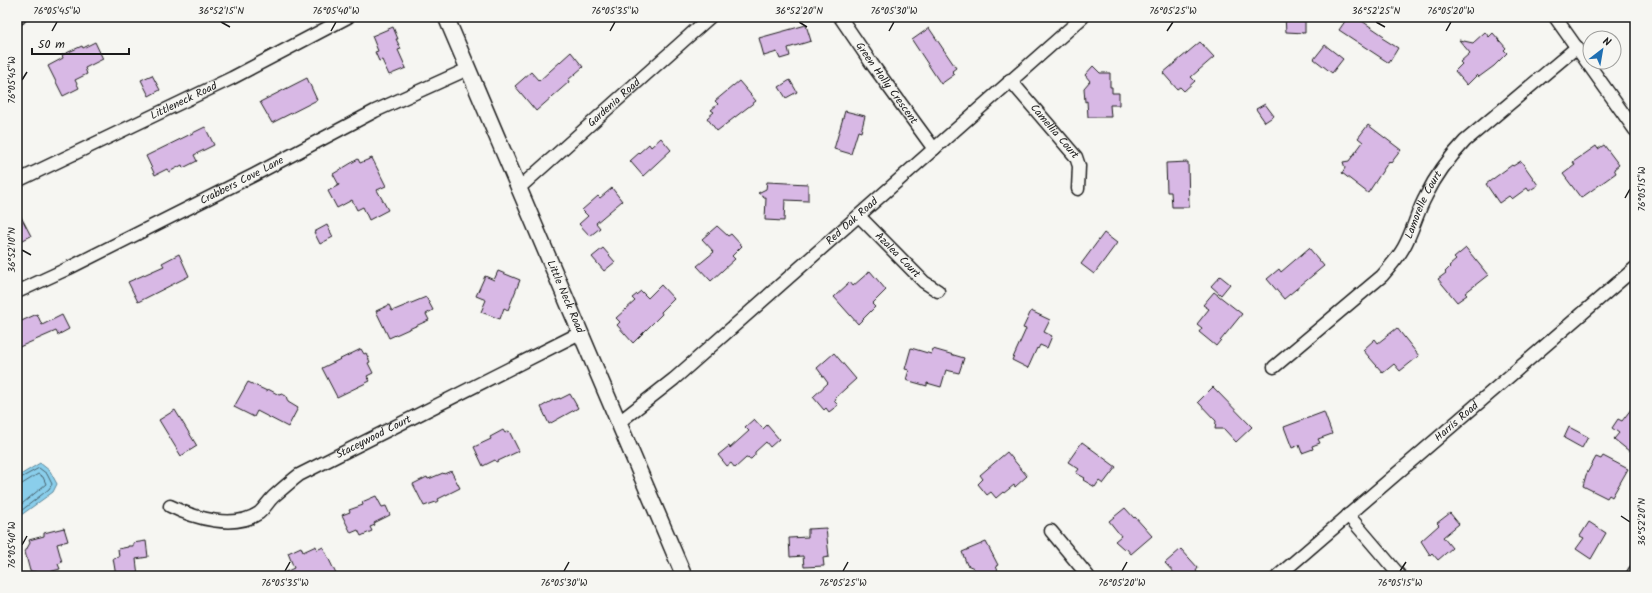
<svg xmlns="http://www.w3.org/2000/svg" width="1652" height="593" font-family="Kalam,sans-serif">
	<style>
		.water { fill: #8aceeb; stroke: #5e8798 }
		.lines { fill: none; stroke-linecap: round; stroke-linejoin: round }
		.shore { stroke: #48636f; stroke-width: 1 }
		.building { fill: #d8b8e5; stroke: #1c1c1c }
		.minor-casing { stroke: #1c1c1c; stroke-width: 15 }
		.tertiary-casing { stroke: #1c1c1c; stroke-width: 18 }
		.minor { stroke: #f6f6f2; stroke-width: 12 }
		.tertiary { stroke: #f6f6f2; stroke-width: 15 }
		.ticks { fill: none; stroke: #1c1c1c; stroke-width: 1.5 }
		.labels { text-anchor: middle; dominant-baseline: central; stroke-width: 4; stroke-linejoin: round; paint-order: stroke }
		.street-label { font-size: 11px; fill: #1c1c1c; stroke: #f6f6f2 }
		.neatline { fill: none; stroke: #1c1c1c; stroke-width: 1.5 }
		.ticks-label { font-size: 10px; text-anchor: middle; fill: #1c1c1c }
	</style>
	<rect width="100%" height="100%" fill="#f6f6f2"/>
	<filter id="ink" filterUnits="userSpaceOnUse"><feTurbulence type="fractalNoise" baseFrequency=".025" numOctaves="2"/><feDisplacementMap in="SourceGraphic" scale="8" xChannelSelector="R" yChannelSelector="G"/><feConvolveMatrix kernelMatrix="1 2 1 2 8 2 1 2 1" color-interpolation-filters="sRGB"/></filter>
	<g filter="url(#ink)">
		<path class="water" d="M40,463L50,471L57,484L53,492L17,518V477Z"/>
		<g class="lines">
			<path class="shore" d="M17,480L39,468L47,474L52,484L49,489L17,514
				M17,485L22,484L38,474L43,477L46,484L17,508"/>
		</g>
		<path class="building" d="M1285,17H1305V33L1286,32Z
			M1348,17H1356L1384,36L1382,38L1398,48L1389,63L1339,30Z
			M806,25L811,41L788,48L790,56L780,59L777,52L764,56L759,38Z
			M393,27L398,39H396L401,49L398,50L406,68L389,75L382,60L379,61L375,52L378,51L372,36Z
			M929,28L956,68L952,71L955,74L941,84L912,40Z
			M1485,32L1489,37L1493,33L1506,48L1504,50L1507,53L1494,66L1479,77L1477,75L1467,85L1455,71L1462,64L1460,62L1470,53L1459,40L1473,43Z
			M95,42L103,59L85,68L87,74L75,80L79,88L63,96L48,66L63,58L62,55L82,46L83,48Z
			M1200,42L1214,57L1191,77L1195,81L1184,91L1180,87L1177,89L1163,73Z
			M1325,45L1343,59L1332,73L1314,59Z
			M571,52L583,67L568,80L569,82L536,111L515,86L531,72L539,81Z
			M1093,66L1100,73H1110V87H1112V93H1119V105H1110L1111,117H1088L1087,101L1085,102L1084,88L1090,81L1085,75Z
			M152,75L160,90L149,96L141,80Z
			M307,78L317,100L272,123L260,102Z
			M790,80L797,92L786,98L779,87Z
			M739,81L756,101L717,131L707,118L714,112L711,110L718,104L715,101Z
			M1265,104L1274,116L1265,122L1256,109Z
			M845,111L865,116L861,132L858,131L851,154L834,149Z
			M1368,125L1401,150L1391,163L1389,161L1368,193L1342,173L1345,168L1343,162L1349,161L1363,142L1358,138Z
			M205,127L214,145L194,155L197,161L183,168L182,165L169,172L167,169L155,175L146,156Z
			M661,138L671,150L643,176L630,161L649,144L651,147Z
			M1604,145L1619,165L1614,169L1616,173L1581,198L1563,174L1575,165L1573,162L1596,146L1598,149Z
			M372,158L386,186L377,190L388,210L369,220L363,207L357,210L352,200L337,208L328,191L339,185L333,174L358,159L360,163Z
			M1521,161L1538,185L1529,191L1527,188L1512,199L1509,196L1499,203L1486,184L1512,165L1513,166Z
			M1188,162L1189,207H1172L1171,192H1167L1166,163Z
			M767,182L808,184V201L785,200L784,221L765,220L766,198L758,193L766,189Z
			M612,188L622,201L596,223L600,228L590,236L579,224L588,216L582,210L598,196L600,198Z
			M17,209L31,236L17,243Z
			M327,225L333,237L320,244L314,232Z
			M717,226L728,236L731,234L742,246L732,256L735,259L711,281L697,266L714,252L702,239Z
			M1104,233L1117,243L1094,274L1081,264Z
			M603,248L615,262L604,271L592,257Z
			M1309,248L1324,266L1284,299L1267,279L1279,269L1281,272Z
			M1466,248L1488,275L1465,293L1467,295L1457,302L1438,279L1446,273L1445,272L1450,267L1449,266L1456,260L1454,258Z
			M179,254L189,276L138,302L128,282L164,266L162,263Z
			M498,271L520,280L508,310L504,308L500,319L481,312L486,300L476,296L485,276L494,280Z
			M870,271L886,290L872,304L875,307L858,324L834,297L850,282L853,286Z
			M1220,276L1230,284L1221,295L1211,286Z
			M661,285L674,299L661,312L662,314L633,343L617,325L620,322L616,318L635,301L632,298L641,291L648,298Z
			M1214,292L1242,314L1216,346L1199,332L1202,328L1197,324L1209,309L1203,305Z
			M426,297L433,310L426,314L429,320L389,338L376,311L389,305L392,311Z
			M1031,311L1050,320L1044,332L1052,336L1047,348L1040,345L1038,349L1037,348L1028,368L1012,360L1026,329L1023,328Z
			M37,314L42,325L62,315L69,329L58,335L56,331L17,348V323Z
			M1397,328L1419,356L1400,371L1394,364L1383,373L1363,350L1375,339L1378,343Z
			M911,348L931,354L933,349L964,358L959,373L946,370L941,387L927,383V386L906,380L909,370L905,369Z
			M361,349L364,354L366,353L370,362L368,363L373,373L367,376L370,381L337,397L322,368Z
			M834,353L856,379L835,398L836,400L834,401L838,405L829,412L826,408L824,410L813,397L828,383L817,368Z
			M248,382L267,391L268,389L279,395L282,394L286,396L288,402L298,408L288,427L257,411L254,417L234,407Z
			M1213,387L1252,427L1236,442L1224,429H1215L1216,421L1198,402Z
			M570,394L578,408L549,424L541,407L553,400L560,398V399Z
			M1635,404V443L1629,451L1614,439L1619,433L1612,428L1618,419L1622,421Z
			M175,410L197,446L181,456L159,420Z
			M1324,412L1332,434L1318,439L1320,443L1312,446L1313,449L1302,453L1299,445L1292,448L1284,427Z
			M754,419L763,429L767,425L779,439L770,447L766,442L755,452V455L751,459L746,458L735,468L731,463L727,466L718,455L729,446L730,448L749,431L745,427Z
			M1569,427L1588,437L1582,448L1564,438Z
			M503,430L505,433L509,431L519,451L496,462L495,460L483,466L474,447L491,439L490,437Z
			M1082,442L1116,467L1103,484L1099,481L1095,487L1083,480L1085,478L1076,473L1079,469L1068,462Z
			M1007,452L1027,476L1015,487L1014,485L1004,493L1003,492L996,498L991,492L987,495L978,484L983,479L980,475Z
			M1603,456L1628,469L1612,497L1609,495L1607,498L1583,486L1586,475L1596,457L1601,459Z
			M451,471L460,488L438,499L439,501L424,506L413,484L427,477L428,479L431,478L443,473L444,474Z
			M376,496L382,507L386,506L390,515L374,523L375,525L370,527L372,531L361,536L358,530L351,533L342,515L350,512L349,510L363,505L362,502Z
			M1125,508L1134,518L1135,517L1152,536L1131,554L1126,548L1124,549L1115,541L1121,536L1109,521Z
			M1450,513L1459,524L1443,537L1452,548L1438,560L1432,553L1430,555L1421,541L1439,525L1437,523Z
			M1589,522L1606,533L1591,559L1576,549L1584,538L1580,536Z
			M64,528L68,541L57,544L62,562L58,564L60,569L38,575L37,572L30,571L25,552L30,543L29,540L44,536V533Z
			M826,528L829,557L823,558L824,566L804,567L803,556L790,557L789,538L808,537V529Z
			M146,541L148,557L136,559L138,576H116L113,558L119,557L118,549L128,547V546H133V543Z
			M986,542L998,565L996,566L999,574L993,576H971L974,568L967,565L962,552Z
			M316,546L317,550L323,547L337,576H277L294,568L288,553L301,547L303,552Z
			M1181,549L1198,568L1196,571L1200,576H1177L1165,563Z"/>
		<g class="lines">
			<defs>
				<g id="minor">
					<path id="s1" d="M840,17L872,64L934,149"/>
					<path d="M1555,17L1635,130"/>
					<path d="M17,19L20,17"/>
					<path id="s2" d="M1010,80L1076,157L1079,166L1078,189"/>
					<path id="s3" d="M17,181L232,78L348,17"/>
					<path id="s4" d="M518,189L710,17"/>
					<path id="s5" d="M859,216L924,282L938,291"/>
					<path id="s6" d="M17,292L69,268L254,175L375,111L468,69"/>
					<path id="s7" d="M1274,367L1382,276C1390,267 1398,258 1404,247C1413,231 1417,212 1426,196C1436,175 1449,158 1465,141L1577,47"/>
					<path id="s8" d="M618,423L674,379L1083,17"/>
					<path id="s9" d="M170,506C194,518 234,530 259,513C264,509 268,502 273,497C282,489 290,482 299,475L580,333"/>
					<path d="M1348,515L1400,576"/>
					<path d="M1051,531L1088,576"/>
					<path id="s10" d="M1278,576L1635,268"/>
					<path d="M1632,576L1635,571"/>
				</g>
				<g id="tertiary">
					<path id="s11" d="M446,17L684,576"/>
				</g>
			</defs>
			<use href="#minor" class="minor-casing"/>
			<use href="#tertiary" class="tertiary-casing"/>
			<use href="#minor" class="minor"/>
			<use href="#tertiary" class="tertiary"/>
		</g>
	</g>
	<path class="ticks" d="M221,22L230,27M799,22L807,27M1376,22L1385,27M52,31L57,22M331,31L336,22M610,31L615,22M889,31L894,22M1167,31L1173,22M1446,31L1451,22M22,80L27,72M1625,198L1630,189M22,250L31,255M1621,516L1630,522M22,545L27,536M285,571L290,562M564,571L569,562M843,571L848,562M1122,571L1127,562M1400,571L1406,562"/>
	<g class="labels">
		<g class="street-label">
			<text stroke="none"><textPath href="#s1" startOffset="81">Green Holly Crescent</textPath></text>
			<text stroke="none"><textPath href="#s3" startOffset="185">Littleneck Road</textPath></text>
			<text stroke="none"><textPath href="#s4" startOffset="129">Gardenia Road</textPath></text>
			<text stroke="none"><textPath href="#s2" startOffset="68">Camellia Court</textPath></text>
			<text stroke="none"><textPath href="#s6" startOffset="251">Crabbers Cove Lane</textPath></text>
			<text stroke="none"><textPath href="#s7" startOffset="224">Lamorelle Court</textPath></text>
			<text stroke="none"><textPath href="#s8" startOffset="309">Red Oak Road</textPath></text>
			<text stroke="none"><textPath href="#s5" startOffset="55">Azalea Court</textPath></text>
			<text stroke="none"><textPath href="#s11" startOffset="304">Little Neck Road</textPath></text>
			<text stroke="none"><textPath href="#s10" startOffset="236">Harris Road</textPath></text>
			<text stroke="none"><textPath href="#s9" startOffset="232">Staceywood Court</textPath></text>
		</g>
	</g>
	<rect width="1652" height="593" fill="none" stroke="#f6f6f2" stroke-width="44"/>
	<g transform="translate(1602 50) rotate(31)"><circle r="19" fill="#f6f6f2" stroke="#9f9f9c"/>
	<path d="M0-3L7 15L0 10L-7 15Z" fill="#1f6fb2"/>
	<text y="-6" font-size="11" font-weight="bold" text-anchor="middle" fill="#1c1c1c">N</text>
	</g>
	<path d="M32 48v6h97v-6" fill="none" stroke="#1c1c1c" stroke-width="2"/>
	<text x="38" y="48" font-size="12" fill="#1c1c1c" stroke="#f6f6f2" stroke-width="3" paint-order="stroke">50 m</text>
	<rect x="22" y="22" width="1608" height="549" class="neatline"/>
	<g class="ticks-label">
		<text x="57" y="14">76°05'45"W</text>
		<text x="221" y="14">36°52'15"N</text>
		<text x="336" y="14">76°05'40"W</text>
		<text x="615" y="14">76°05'35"W</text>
		<text x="799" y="14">36°52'20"N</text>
		<text x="894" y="14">76°05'30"W</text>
		<text x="1173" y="14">76°05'25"W</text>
		<text x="1376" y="14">36°52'25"N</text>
		<text x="1451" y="14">76°05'20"W</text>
		<text transform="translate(11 80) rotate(-90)" y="4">76°05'45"W</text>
		<text transform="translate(1641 189) rotate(-90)" y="4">76°05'15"W</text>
		<text transform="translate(11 250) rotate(-90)" y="4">36°52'10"N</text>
		<text transform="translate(1641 522) rotate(-90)" y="4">36°52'20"N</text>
		<text transform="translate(11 545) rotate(-90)" y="4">76°05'40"W</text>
		<text x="285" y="586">76°05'35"W</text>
		<text x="564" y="586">76°05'30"W</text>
		<text x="843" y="586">76°05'25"W</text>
		<text x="1122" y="586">76°05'20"W</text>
		<text x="1400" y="586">76°05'15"W</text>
	</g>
</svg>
